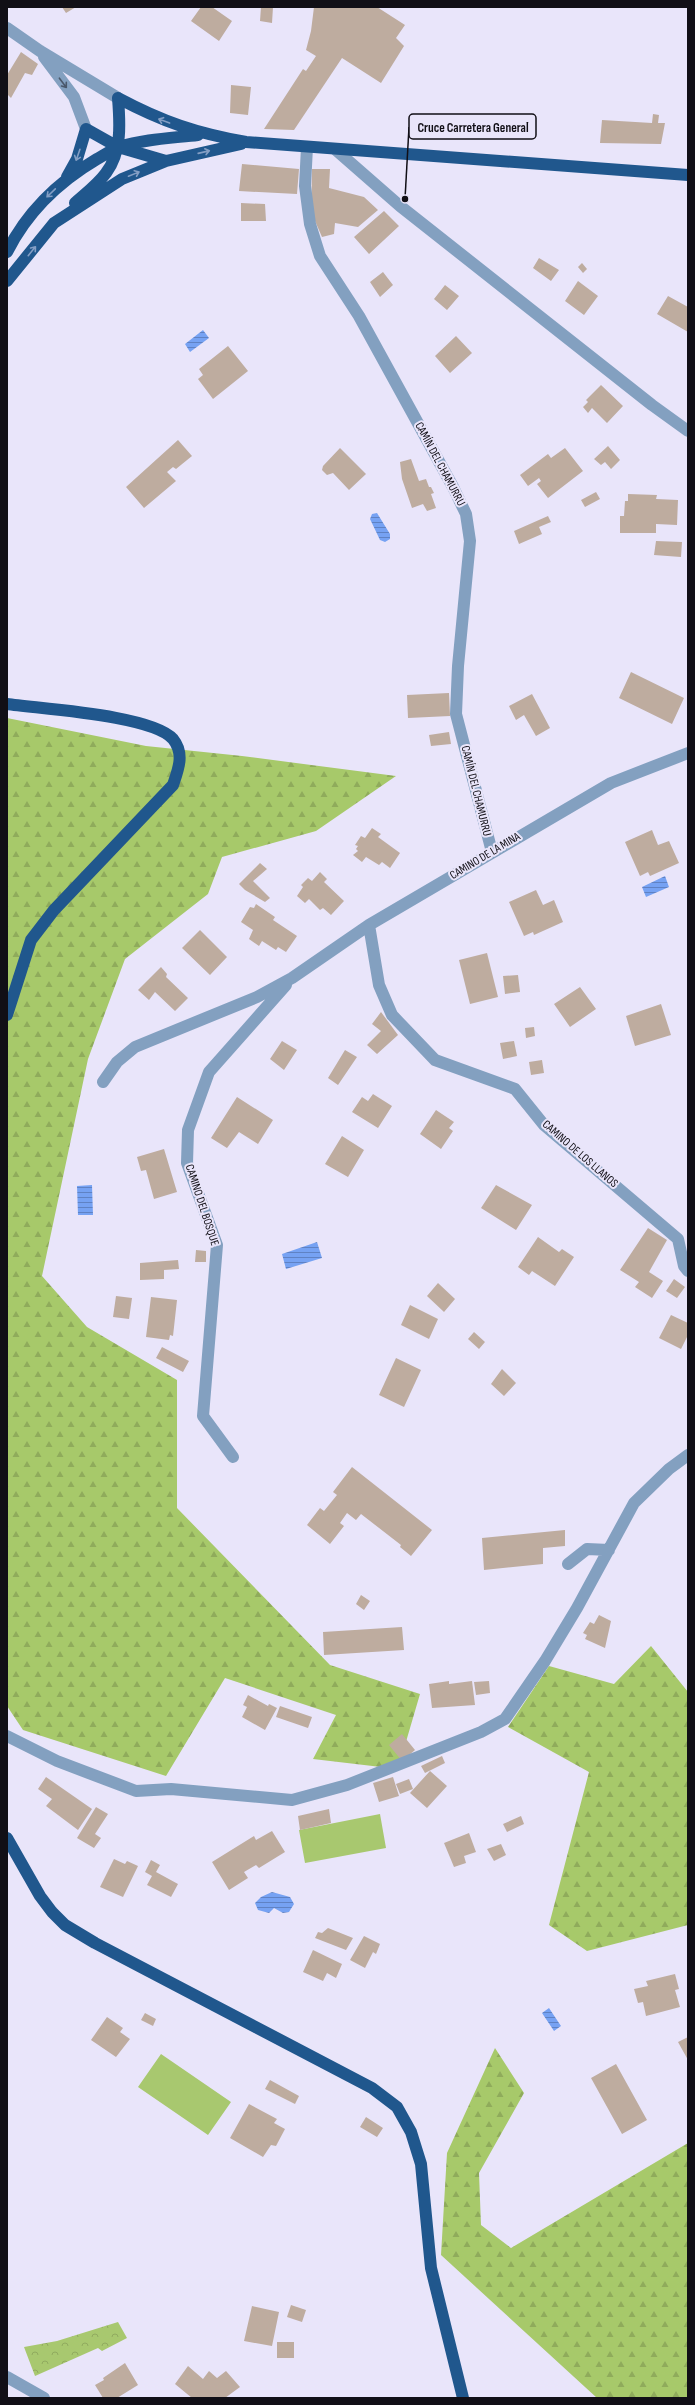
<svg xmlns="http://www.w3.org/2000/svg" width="695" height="2405" font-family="'Sofia Sans Condensed',sans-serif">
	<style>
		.forest { fill: url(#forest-firs) }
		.park { fill: url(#park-crowns) }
		.pitch { fill: #a8c86f }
		.water { fill: url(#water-rules) }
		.building { fill: #beac9f }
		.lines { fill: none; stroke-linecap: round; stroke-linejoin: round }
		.minor { stroke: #83a0c0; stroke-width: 12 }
		.tertiary { stroke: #83a0c0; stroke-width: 12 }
		.trunk { stroke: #20578d; stroke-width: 12 }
		.oneway { stroke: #4a586b }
		.oneway2 { stroke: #849ec4 }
		.labels { text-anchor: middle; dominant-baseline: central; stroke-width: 4; stroke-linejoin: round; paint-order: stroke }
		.street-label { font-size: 12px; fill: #110f16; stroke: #e9e5fa }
		.leader { fill: none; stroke: #110f16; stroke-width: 1.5 }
		.callout-dot { fill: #110f16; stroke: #e9e5fa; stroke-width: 1.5 }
		.callout { fill: #e9e5fa; stroke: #110f16; stroke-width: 1.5 }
		.callout-label { font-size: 13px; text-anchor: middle; font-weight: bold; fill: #110f16 }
	</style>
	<defs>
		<pattern id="forest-firs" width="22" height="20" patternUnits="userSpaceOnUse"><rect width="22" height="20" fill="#a7c96a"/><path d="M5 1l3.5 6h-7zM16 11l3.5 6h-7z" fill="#8fab5b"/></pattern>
		<pattern id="park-crowns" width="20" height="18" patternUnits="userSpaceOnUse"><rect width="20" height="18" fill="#a8c86f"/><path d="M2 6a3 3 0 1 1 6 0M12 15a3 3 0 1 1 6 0" fill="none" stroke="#90ab5f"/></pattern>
		<pattern id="water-rules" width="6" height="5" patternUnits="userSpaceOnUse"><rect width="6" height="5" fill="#76a2f3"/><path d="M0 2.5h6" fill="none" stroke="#5f82c4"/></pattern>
	</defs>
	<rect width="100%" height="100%" fill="#e9e5fa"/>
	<path class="forest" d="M7,718L146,746L242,756L396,776L316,831L222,857L208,894L125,959L88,1059L42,1276L87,1327L177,1380V1508L330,1665L420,1694L398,1769L313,1759L336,1715L225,1678L166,1776L23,1730L7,1706Z
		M651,1646L688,1692V1925L587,1951L549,1925L589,1772L508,1727L549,1666L614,1684Z
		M495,2048L524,2093L479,2173L481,2225L511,2248L688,2143V2398H597L441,2255L447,2153Z"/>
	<path class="park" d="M118,2322L127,2338L102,2351L98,2348L35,2376L24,2347L57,2341Z"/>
	<path class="pitch" d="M380,1814L386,1848L305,1863L299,1830Z
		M161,2054L231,2102L208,2135L138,2087Z"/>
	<path class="water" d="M203,330L209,338L190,352L185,344Z
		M377,513L390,534V539L385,542L380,540L370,519L372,514Z
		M665,876L669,887L646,897L642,887Z
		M92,1185L93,1215H78L77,1186Z
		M317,1242L322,1258L286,1269L282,1254Z
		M272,1892L290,1897L294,1904L289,1912L283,1913L274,1908L269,1913L258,1910L255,1903L261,1897Z
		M549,2008L561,2026L554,2031L542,2013Z"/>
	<path class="building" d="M62,7H76L66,13Z
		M201,7H212L232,21L219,41L191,21Z
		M261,7H273L272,23L260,21Z
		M314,7H377L405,25L396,38L404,46L381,83L342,58L294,130L264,129L303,69L306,71L316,56L306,50L311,31Z
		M21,52L38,64L32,75L25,73L11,98L7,94V75Z
		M231,85L251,87L248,115L230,113Z
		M653,114L659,115L658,123H665L661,144L600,143L602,120L652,123Z
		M242,164L299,169L297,194L239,191Z
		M312,169H330L329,188L364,197L378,210L358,227L335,223L334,234L322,237L315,221H311Z
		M241,203L265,204L266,221H241Z
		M384,211L399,226L369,254L354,237Z
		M539,258L559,270L551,281L533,268Z
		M582,263L587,269L583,273L578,267Z
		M383,272L393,285L380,297L370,282Z
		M578,281L598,296L584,315L565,301Z
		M445,285L459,296L447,310L434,299Z
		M668,296L688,307V332L657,314Z
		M456,336L472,353L450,373L435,356Z
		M228,346L248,371L213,399L198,379L203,375L199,369Z
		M601,385L623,406L607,423L592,408L588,413L583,407L588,402L586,400Z
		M178,440L192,456L176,469L173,467L167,472L176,481L144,508L126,487Z
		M608,446L620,460L611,469L605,462L601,465L594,459Z
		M340,448L366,474L349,490L333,473L327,475L322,470L323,466Z
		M565,448L583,471L548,498L537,484L541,481L539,478L528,486L520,475L548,454L551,458Z
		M411,459L419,481L426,479L429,487H431L434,493L431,494L436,508L427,511L423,504L412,508L402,479L400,462Z
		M596,492L600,499L585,507L581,500Z
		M628,494L657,495L656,499L678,500L677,525L656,524V533H620V516H624L625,501H628Z
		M548,516L551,522L539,527L542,534L519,544L514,531Z
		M656,541L682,542L681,557L654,555Z
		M631,672L684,698L672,724L619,698Z
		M449,693L450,716L408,718L407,695Z
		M532,694L550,728L536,736L524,715L516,720L509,706Z
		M449,732L451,744L431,746L429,735Z
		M372,828L381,834L378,837L400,853L390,868L382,862L379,865L366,857L362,862L353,855L358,851L356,849L358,846L355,845L361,836L365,838Z
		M652,830L658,845L669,841L679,863L650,876L648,872L640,876L625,842Z
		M260,863L267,869L253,881L270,898L265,902L245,890L239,884Z
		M320,872L327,879L324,882L344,901L331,915L323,908L320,910L309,899L305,903L297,896L303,887L301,885L308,878L312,881Z
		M536,890L543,905L554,900L563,922L534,935L533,932L524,936L509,902Z
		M256,904L275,917L273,920L297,936L286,952L278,947L276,950L262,941L259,946L249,939L253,930L241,922L250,907L254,908Z
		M200,930L227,957L210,975L182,948Z
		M487,953L498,997L470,1004L459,960Z
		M161,967L167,974L166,977L188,998L175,1011L155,992L149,1000L138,990Z
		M518,975L520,992L505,994L503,976Z
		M580,987L596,1009L570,1027L554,1004Z
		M661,1004L671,1035L635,1046L626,1016Z
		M381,1012L398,1035L377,1054L367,1045L381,1031L372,1024Z
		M534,1027L535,1036L526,1038L525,1028Z
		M282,1041L297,1050L284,1070L270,1059Z
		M514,1041L517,1056L503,1059L500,1043Z
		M345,1050L357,1057L338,1085L328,1078Z
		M542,1060L544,1073L531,1075L529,1062Z
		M373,1094L392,1106L378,1128L352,1112L362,1097L368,1101Z
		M237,1097L273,1120L258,1144L239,1132L227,1148L211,1138Z
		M436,1110L454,1122L449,1128L453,1131L441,1149L420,1134Z
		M342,1136L364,1150L348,1177L325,1164Z
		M164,1149L177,1192L154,1199L146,1170L141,1171L137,1157Z
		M496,1185L532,1205L516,1230L481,1208Z
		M648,1228L667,1240L649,1272L663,1281L652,1298L635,1287L639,1282L620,1270Z
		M538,1237L559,1252L562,1249L574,1257L555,1286L532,1271L529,1275L518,1267Z
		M196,1250L206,1251V1262H195Z
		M178,1260L179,1269L164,1270V1279L140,1280V1263Z
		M674,1279L685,1287L677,1298L666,1291Z
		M438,1283L455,1299L444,1312L427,1296Z
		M116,1296L132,1298L129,1319L113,1317Z
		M151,1297L177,1300L173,1336L170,1335L169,1340L146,1337Z
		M410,1305L438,1319L429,1339L401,1325Z
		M671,1315L688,1323V1335L681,1349L659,1338Z
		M474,1332L485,1342L479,1349L468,1339Z
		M162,1347L189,1361L183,1372L156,1358Z
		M396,1358L421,1370L404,1407L379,1395Z
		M502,1369L516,1383L504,1396L491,1384Z
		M352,1467L432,1530L411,1556L400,1547L401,1545L361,1514L356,1520L347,1513L340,1523L344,1526L330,1544L307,1525L320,1508L324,1511L337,1495L333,1492Z
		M565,1530V1546L543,1548V1564L484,1570L482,1538Z
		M361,1595L370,1601L364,1610L356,1604Z
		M599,1615L611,1621L605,1648L585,1639L587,1635L583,1633L590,1622L594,1624Z
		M402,1627L404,1650L324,1655L323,1632Z
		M449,1681V1684L472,1681L475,1705L432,1708L429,1684Z
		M489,1681L490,1693L476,1695L474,1682Z
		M248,1695L268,1706L269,1704L277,1708L265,1730L242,1717L247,1707L243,1705Z
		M280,1706L312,1717L308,1728L276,1717Z
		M402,1734L415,1750L402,1761L389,1745Z
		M442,1756L445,1763L425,1773L421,1766Z
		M430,1771L447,1786L427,1808L410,1793Z
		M46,1777L92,1809L78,1830L46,1806L52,1799L38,1789Z
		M393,1777L399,1796L379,1802L373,1783Z
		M409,1779L413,1789L400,1794L396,1784Z
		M96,1807L108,1814L95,1834L101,1838L94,1848L77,1838Z
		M329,1809L331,1823L300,1830L298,1816Z
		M521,1816L524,1824L507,1832L503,1824Z
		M272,1831L285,1852L259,1868L256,1865L244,1872L248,1878L229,1890L212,1862L254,1836L256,1840Z
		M469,1833L476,1852L464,1856L466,1863L454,1867L444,1843Z
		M501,1844L506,1855L494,1861L487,1849Z
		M114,1859L125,1864L127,1861L138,1866L123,1897L100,1887Z
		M151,1860L160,1865L156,1872L178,1884L171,1897L147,1885L152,1876L145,1872Z
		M328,1928L353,1938L346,1950L315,1938L318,1932L322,1933Z
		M364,1936L380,1944L376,1954L373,1952L365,1968L350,1960Z
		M313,1950L342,1964L336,1978L327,1973L323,1981L303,1972Z
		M675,1974L679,1989L675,1990L680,2007L646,2016L643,2002L638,2003L634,1989L648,1986L646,1981Z
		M145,2013L156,2019L153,2026L141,2020Z
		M107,2017L123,2028L120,2032L130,2039L116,2057L91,2040Z
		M688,2037V2060L678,2042Z
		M616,2064L647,2120L622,2134L591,2078Z
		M270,2080L299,2096L295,2104L265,2089Z
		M249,2104L277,2119L274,2123L285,2129L276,2146L271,2145L263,2157L230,2138Z
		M366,2117L383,2128L377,2137L360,2127Z
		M291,2305L306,2310L302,2322L287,2317Z
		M252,2306L279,2312L272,2346L244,2341Z
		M277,2342H294V2358H277Z
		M125,2363L138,2385L117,2398H103L95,2385L104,2380L103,2378Z
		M188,2366L203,2379L209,2371L217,2378L226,2371L240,2387L225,2398H192L175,2384Z"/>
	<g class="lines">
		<path class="minor" d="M307,147L305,186L310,224L320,256L359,316L453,487L466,514L470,541L458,666L456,714L492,852
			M369,925L379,985L392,1015L435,1060L515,1089L544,1125L678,1239L684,1266L688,1271
			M103,1082L117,1062L135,1047L257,997L292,978L369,925L611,783L688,753
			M233,1457L203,1416L217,1245L187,1163L188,1130L209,1072L286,985
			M568,1564L587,1549L609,1550
			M7,1736L57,1761L136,1791L171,1789L292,1800L347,1785L481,1732L505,1719L545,1661L577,1608L634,1503L669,1469L688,1455"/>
		<path class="tertiary" d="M7,28L40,51L118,98
			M44,57L74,97L86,129
			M336,150L400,206L652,405L688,431
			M7,2377L44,2398"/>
		<path class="trunk" d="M118,98C163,122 196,133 246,142L688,175
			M67,177L77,159L86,129L118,147L166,161
			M75,203C85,194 98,184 106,173C122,152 120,123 118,98
			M7,252C27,212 58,182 97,159C104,155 111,150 119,147C144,139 172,138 198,135
			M7,281L54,223L122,179L166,161L241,144
			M7,704C41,709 152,715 173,739C185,754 178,770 173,785L54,910L31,940L7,1015
			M7,1838L40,1896L52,1912L65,1925L95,1943L372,2088L397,2107L411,2132L421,2164L431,2268L463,2398"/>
	</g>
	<defs><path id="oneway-shaft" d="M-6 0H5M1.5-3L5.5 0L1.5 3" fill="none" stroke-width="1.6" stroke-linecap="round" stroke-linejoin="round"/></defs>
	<use class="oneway" href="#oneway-shaft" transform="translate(63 83) rotate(53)"/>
	<g class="oneway2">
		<use href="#oneway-shaft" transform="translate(164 121) rotate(-160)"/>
		<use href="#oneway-shaft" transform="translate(204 152) rotate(-13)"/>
		<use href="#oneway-shaft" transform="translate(78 155) rotate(109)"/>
		<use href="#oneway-shaft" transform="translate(134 174) rotate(-22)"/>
		<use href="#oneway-shaft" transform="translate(51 193) rotate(136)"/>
		<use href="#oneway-shaft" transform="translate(32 251) rotate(-51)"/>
	</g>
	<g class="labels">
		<g class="street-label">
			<text transform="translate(440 464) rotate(62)">CAMÍN DEL CHAMURRU</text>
			<text transform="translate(476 791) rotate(76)">CAMÍN DEL CHAMURRU</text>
			<text transform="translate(485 856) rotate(-31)">CAMINO DE LA MINA</text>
			<text transform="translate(580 1154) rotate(41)">CAMINO DE LOS LLANOS</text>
			<text transform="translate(202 1205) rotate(72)">CAMINO DEL BOSQUE</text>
		</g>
	</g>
	<path class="leader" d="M405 199L409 127"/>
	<circle class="callout-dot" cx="405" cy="199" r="4"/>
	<rect class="callout" x="409" y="114" width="127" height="25" rx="4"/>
	<g class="callout-label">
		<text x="473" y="132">Cruce Carretera General</text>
	</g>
	<rect width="695" height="2405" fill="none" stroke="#110f16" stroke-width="16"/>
</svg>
